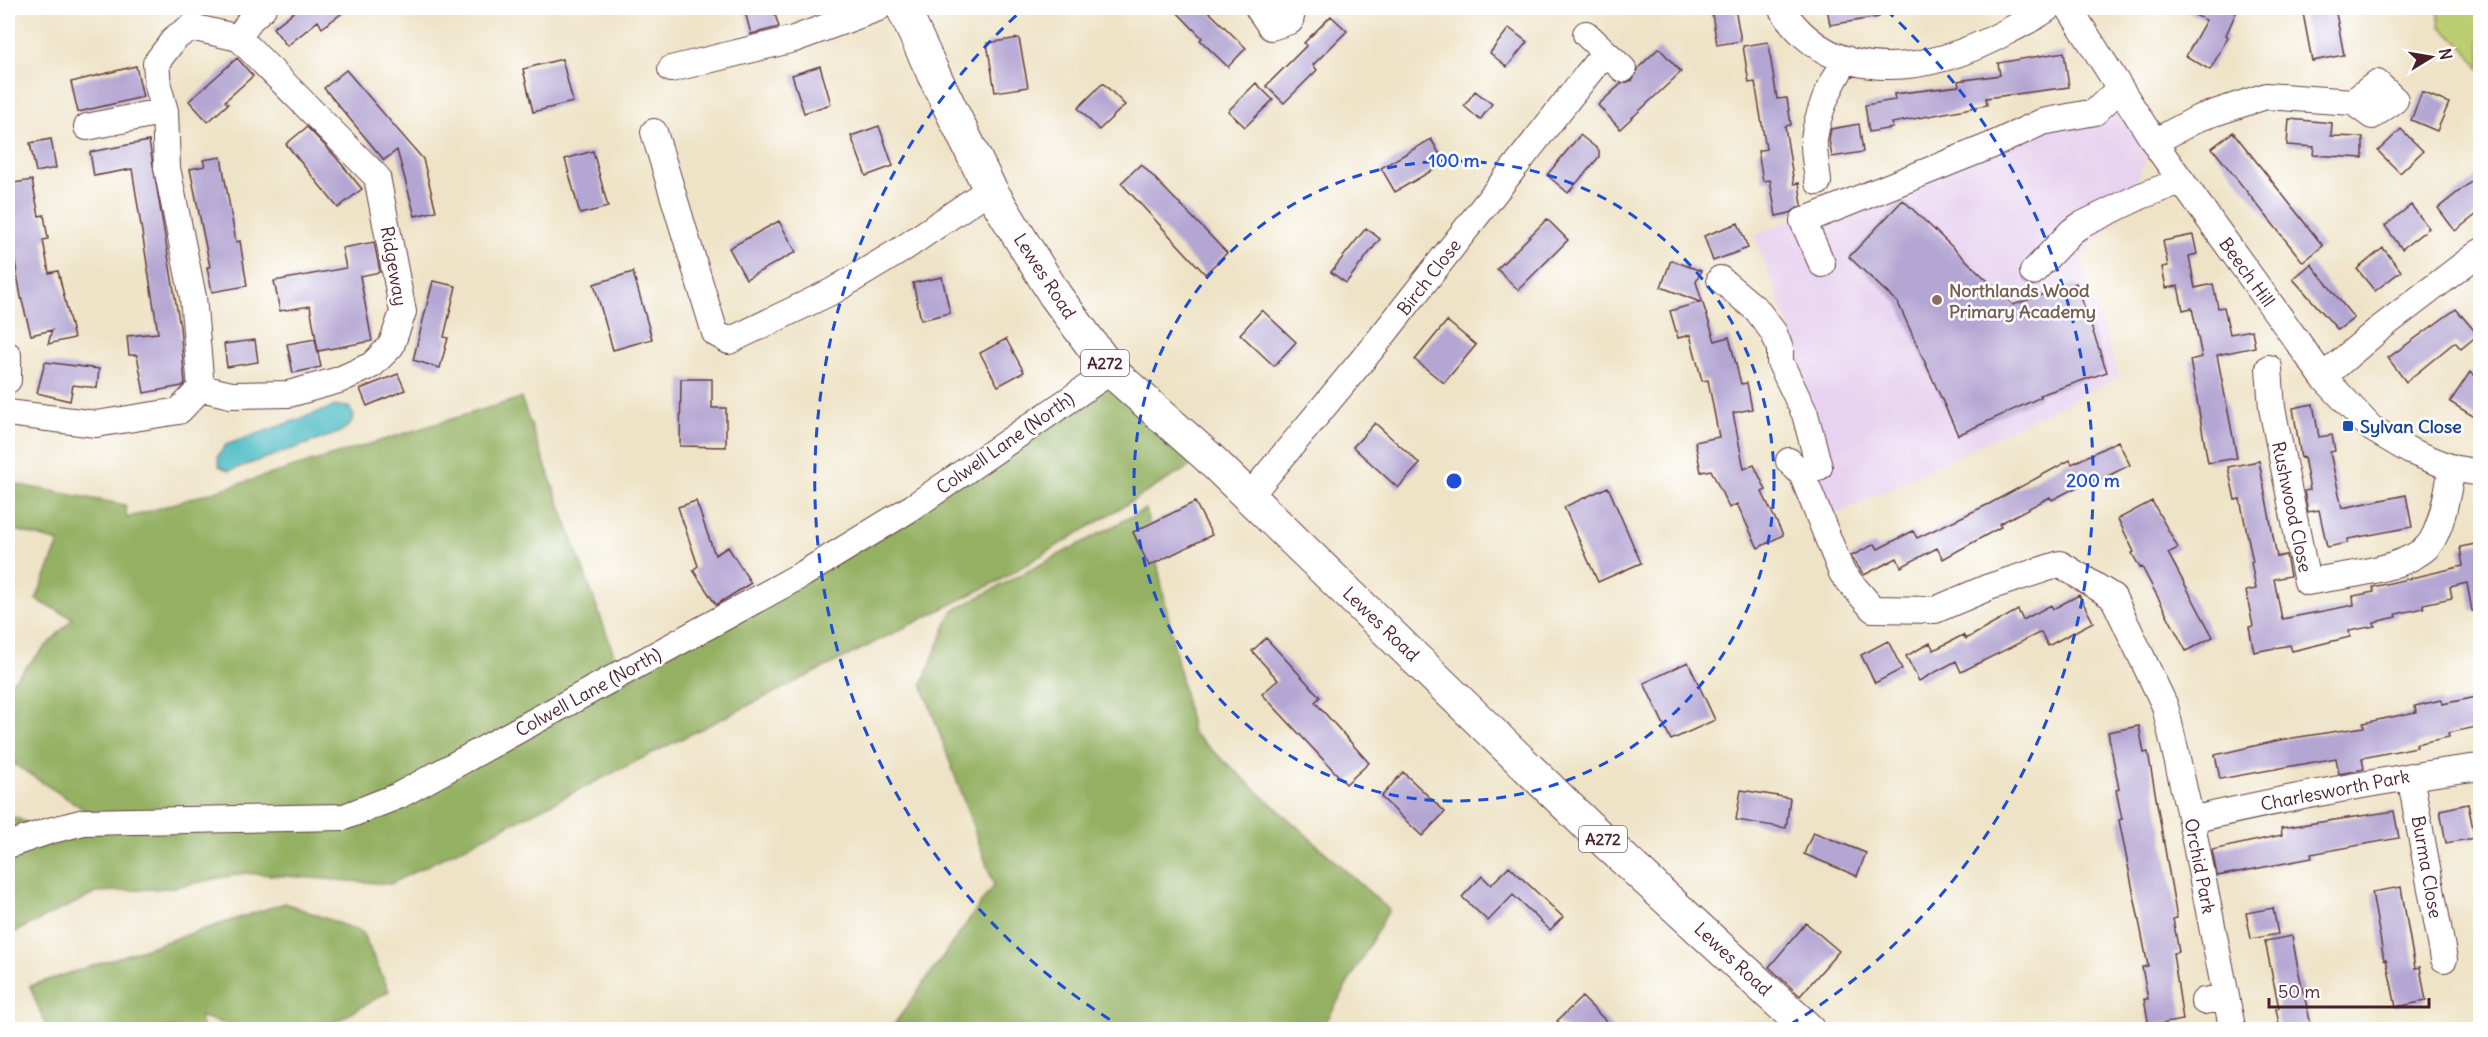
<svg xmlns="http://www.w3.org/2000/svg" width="2488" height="1037" font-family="Delius,sans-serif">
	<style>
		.built { fill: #e7d2ef }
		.green { fill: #bbce71; stroke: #82764e; stroke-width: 1.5 }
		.forest { fill: #94b163; stroke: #6f6847; stroke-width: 1.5 }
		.water { fill: #4fbdc5; stroke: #4c6e78; stroke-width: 1.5 }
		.building { fill: #b4a6d3 }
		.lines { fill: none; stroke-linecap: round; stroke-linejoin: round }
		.minor-casing { stroke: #633c42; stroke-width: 28 }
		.highway-casing { stroke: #633c42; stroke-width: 35 }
		.minor { stroke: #fff; stroke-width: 26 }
		.highway { stroke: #fff; stroke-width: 33 }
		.ring { fill: none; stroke: #1d4ed8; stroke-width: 3; stroke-dasharray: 10 8 }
		.education-dot { fill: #8d6e63; stroke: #fff; stroke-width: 2 }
		.transit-dot { fill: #1a4fb4; stroke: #fff; stroke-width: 2 }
		.labels { text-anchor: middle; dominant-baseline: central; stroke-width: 5; stroke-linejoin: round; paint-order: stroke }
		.shield { fill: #fff; stroke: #80626b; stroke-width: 1.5 }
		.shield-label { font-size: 16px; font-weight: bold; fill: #4a1f2b }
		.street-label { font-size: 18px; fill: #4a1f2b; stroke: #fff }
		.education-label { font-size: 18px; font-weight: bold; fill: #785e54; stroke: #fff; text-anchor: start }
		.transit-label { font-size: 18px; font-weight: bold; fill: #164399; stroke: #fff; text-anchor: start }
		.centre { fill: #1d4ed8; stroke: #fff; stroke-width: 3 }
		.ring-label { font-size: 18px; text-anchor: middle; font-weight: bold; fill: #1d4ed8; stroke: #fff; stroke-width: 5; stroke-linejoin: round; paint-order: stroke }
	</style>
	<rect width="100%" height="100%" fill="#fff"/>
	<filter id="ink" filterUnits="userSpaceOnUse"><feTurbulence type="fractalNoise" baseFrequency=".0167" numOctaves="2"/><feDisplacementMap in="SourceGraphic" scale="12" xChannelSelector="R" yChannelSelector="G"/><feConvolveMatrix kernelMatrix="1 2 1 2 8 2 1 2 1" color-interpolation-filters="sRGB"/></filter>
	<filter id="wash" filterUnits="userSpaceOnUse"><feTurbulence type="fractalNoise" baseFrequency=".008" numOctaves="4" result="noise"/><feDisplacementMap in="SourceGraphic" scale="24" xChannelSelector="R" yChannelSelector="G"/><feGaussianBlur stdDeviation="1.35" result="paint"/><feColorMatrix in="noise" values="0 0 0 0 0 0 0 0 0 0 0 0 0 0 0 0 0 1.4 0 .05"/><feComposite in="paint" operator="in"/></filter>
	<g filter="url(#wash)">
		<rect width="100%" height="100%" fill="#eee3c6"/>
		<path class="built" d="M2120,88L2154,142L2120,217L2080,258L2119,377L1821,522L1819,467L1780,362L1795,342L1754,236L2014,124Z"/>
		<path class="green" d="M2438,8H2480V69L2464,48L2440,26Z"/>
		<path class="forest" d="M1111,371L1207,456L1000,580L390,884L245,873L170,888L98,892L8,935V815L49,831L102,821L8,760V686L73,618L36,600L59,542L8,528V483L125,505L127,518L521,398L624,682Z
			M1146,509L1192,732L1389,910L1322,1029L890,1030L994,885L922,684L952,611Z
			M285,903L362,932L389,991L324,1029H241L199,1016L203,1029H47L30,986Z"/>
		<path class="water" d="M336,406L349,407L354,416L350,425L338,433L229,471L219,466L218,456L226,445Z"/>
		<g id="blocks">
			<path class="building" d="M299,8H349L322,28L318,21L287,46L273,28Z
				M744,8H773L779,27L751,34Z
				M1173,8H1205L1246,48L1228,67L1200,40L1202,38Z
				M1711,8H1735L1741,41L1717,45Z
				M1827,8H1878L1879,17L1830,25Z
				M2179,8H2238L2226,35L2228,37L2210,70L2186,56L2206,20Z
				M2335,8L2344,55L2312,61L2303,13Z
				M1331,16L1347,31L1313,65L1317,70L1284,103L1266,86L1307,45L1304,43Z
				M1509,28L1527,42L1507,67L1490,53Z
				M1019,38L1028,87L995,92L987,43Z
				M1768,42L1777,99L1787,98L1791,125L1785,126L1794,184L1799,183L1802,205L1790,213L1776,216L1770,180L1763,181L1758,151L1766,149L1755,82L1749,83L1743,46Z
				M1659,48L1681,72L1620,129L1598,105L1621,84L1633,80L1638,68Z
				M2064,52L2069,87L1986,98L1987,105L1892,123L1893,128L1869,132L1865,105L1895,100L1894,94L1959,86L1958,81L2000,75L1998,63Z
				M237,58L253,76L225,101L228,104L208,122L189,101Z
				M562,59L573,102L533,112L523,69Z
				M136,66L143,97L78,112L71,82Z
				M820,66L831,104L804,113L792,75Z
				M346,70L423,159L436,211L415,216L397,150L384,160L324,88Z
				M1103,83L1125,105L1099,130L1078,108Z
				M1256,83L1273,100L1245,127L1228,111Z
				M1475,91L1492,104L1480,120L1464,106Z
				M2422,92L2449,103L2437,131L2411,120Z
				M2289,119L2332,123L2331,136L2363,137V158L2313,155L2314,147L2287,145Z
				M1859,124L1863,152L1832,157L1829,139L1831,129Z
				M879,126L893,166L866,176L851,136Z
				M307,127L334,155L362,189L338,208L286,144Z
				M2401,129L2423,151L2400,173L2378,151Z
				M2233,132L2323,246L2303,262L2212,148Z
				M1580,135L1599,150V157L1568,193L1547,175Z
				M51,139L56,168L36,172L30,143Z
				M1431,139L1445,163L1395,192L1381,168Z
				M149,141L180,327L185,383L182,386L144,393L137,355H129L127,336L158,333L132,169L94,176L90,152Z
				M593,151L608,207L580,214L565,159Z
				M221,157L236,242L240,241L247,286L212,292L207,267H210L190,169L205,166L203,160Z
				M1141,164L1227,253L1205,274L1121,183Z
				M2481,174V211L2455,231L2438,208Z
				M32,180L39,216L44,215L48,239L43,240L49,273L58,271L74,338L48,344L52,330L31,335L21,297L8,220V184Z
				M1903,200L2013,305L2076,283L2107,372L2040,395L2041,397L1958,435L1898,303L1849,257Z
				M2411,205L2429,228L2402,249L2385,226Z
				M1547,219L1568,240L1518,290L1497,269Z
				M779,221L796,252L746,279L729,248Z
				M1738,223L1748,248L1713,261L1704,236Z
				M1366,228L1380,239L1346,283L1331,272Z
				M2193,235L2197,254L2189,256L2195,288L2213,284L2218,308L2224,307L2230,334L2252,330L2255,347L2217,355L2237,458L2208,463L2190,360L2202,357L2192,308L2183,310L2178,286L2166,288L2162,267L2168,266L2163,241Z
				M374,242L380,272L360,276L372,341L318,351L310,306L280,311L274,281L346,268L342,248Z
				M2383,248L2401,271L2375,291L2357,269Z
				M1671,260L1701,271L1696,282L1715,341L1729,337L1741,384L1747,383L1752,409L1733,413L1744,469L1754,465L1766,490L1762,492L1783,535L1758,548L1737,504L1729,508L1711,470L1701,472L1695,442L1719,437L1708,380L1702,381L1690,335L1678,338L1670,311L1700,302L1661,287Z
				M2311,264L2354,318L2338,330L2293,279Z
				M633,272L652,339L613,350L594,284Z
				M942,277L950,313L921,320L913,283Z
				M433,281L456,286L444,337L448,338L440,368L413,360Z
				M2456,309L2478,335L2461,349L2455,342L2406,382L2388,358Z
				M1262,310L1296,342L1274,366L1240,334Z
				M1447,321L1476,345L1444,383L1415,360Z
				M315,339L321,367L293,373L287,344Z
				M1006,339L1024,372L998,386L980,353Z
				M255,340L258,362L227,367L224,344Z
				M45,362L99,369L97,388L73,385L70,401L37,393Z
				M2470,372L2481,379V421L2450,402Z
				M398,374L405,390L367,406L360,389Z
				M681,379H712V408H726V447L680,446Z
				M2313,404L2319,437L2332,435L2335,451L2330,452L2342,508L2406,495L2412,527L2348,539V543L2327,547L2319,510L2308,512L2304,491L2310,490L2304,457L2301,458L2293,408Z
				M1375,423L1420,464L1398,488L1353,447Z
				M2118,441L2130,465L2094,483L2092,479L2052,500L2050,497L1999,524L2001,527L1943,559L1937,548L1901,567L1897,558L1864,575L1853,560L1851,556L1875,544L1878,549L1913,531L1917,538L1989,504L2070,460L2072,464Z
				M2259,461L2277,557L2286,555L2290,576L2274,579L2282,619L2354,605L2353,596L2374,592L2373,587L2463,566L2460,547L2481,543V611H2472L2467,583L2450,587L2452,598L2423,604L2424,608L2396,614L2397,617L2374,622L2375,626L2349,631L2350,637L2292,651L2290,645L2254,652L2249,627L2253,626L2246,591L2256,589L2251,562H2253L2240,499L2235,500L2228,467Z
				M1608,487L1641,563L1598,582L1564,507Z
				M696,501L715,555L728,547L751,583L716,605L693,570L698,566L678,507Z
				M2152,501L2178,548L2168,553L2213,637L2186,651L2142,567L2140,568L2132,553L2134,552L2118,519Z
				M1195,502L1212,535L1149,566L1133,532Z
				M2079,595L2093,622L2048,646L2041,632L1961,672L1956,661L1919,681L1906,656L1930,643L1934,650L1963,635L1966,639L2018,610L2023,620L2051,605L2053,609Z
				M1266,638L1320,697L1315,702L1369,763L1346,784L1262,694L1278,680L1252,651Z
				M1888,641L1902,669L1875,683L1861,655Z
				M1688,662L1715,720L1671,740L1644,683Z
				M2477,697L2481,726L2448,733L2449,737L2416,744L2417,747L2362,758L2364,769L2339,774L2336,758L2220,779L2215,755L2280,740L2364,727L2363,723L2416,712L2415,706L2441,700L2442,704Z
				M2139,726L2144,753L2148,752L2177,918L2173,919L2179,952L2173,953L2183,1020L2149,1026L2144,999H2148L2142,967L2148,966L2119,820L2122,819L2116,790L2119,789L2108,732Z
				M1403,772L1445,812L1422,836L1381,797Z
				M1741,790L1790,798L1786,828L1736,820Z
				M2468,804L2475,838L2446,843L2440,810Z
				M2394,811L2399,838L2311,854L2312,858L2217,876L2212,850L2282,835L2281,828Z
				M1813,832L1866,853L1857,876L1804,854Z
				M1509,866L1563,917L1550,930L1513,895L1488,921L1462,897L1482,876L1491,885Z
				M2401,887L2415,968L2420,967L2426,1001L2396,1007L2386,959L2384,960L2372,892Z
				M2273,908L2278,934L2251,939L2246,913Z
				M1806,923L1839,951L1800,996L1769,967Z
				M2292,936L2298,969L2312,1029H2280L2276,1009L2279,1008L2265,941Z
				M1582,997L1614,1029H1566L1557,1021Z"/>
		</g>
	</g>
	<g filter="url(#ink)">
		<use href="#blocks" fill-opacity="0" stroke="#633c42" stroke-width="1.5"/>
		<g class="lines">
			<defs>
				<path id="minor" d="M1258,8L1271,27L1290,21L1293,8
					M1781,8C1835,91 1933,72 2008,31C2022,24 2036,17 2048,8
					M2069,8L2160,151L2323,377L2371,428L2410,451L2452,468L2480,473
					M191,27L239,38L377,177L403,312L391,346L372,365L339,380L289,394L231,395L201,388L193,297L167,168L165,111L158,86L156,63L175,38Z
					M1586,34L1623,69
					M239,38L250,20L263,8
					M671,69L794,39L878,8
					M87,127L165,111
					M654,132L715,333L729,341L833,291L901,250L990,189
					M2154,142L2199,118L2266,96L2353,102L2377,83L2395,100L2372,116L2353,102
					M1818,182C1817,168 1813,152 1814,139C1818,109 1831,85 1846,59
					M1822,264L1803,221L1990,146L2042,122L2095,112L2120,88
					M2033,272L2072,231L2081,225L2141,196L2181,181
					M1720,279L1757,310L1774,333L1780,349V362L1805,414L1819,467L1802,474
					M8,355V380
					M2269,368L2272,408L2307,582C2342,575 2401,571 2427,547C2442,532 2448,488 2452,468
					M2323,377L2378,330L2480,252
					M8,413L96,424L179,411L201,388
					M1789,461L1802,474L1842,573L1873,609L1935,610L1989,587L2060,564L2113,597L2165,706L2191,820L2232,1027
					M1248,498L1379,340L1605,52
					M2410,776L2444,959
					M2191,820C2287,798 2383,779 2480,767
					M8,845L49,831L84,822L344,817L398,796L803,574L913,507L1111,371
					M2204,1001L2226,997"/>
				<path id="highway" d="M903,8L933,73L990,189L1055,295L1111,371L1207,456L1587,825L1809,1030"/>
			</defs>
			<use href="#minor" class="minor-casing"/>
			<use href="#highway" class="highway-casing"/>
			<use href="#minor" class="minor"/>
			<use href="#highway" class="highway"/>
		</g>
	</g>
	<g class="ring">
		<circle cx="1454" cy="481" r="320"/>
		<path d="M1125 1029A639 639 0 0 1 1022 10M1886 10A639 639 0 0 1 1783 1029"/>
	</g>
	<circle class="education-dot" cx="1937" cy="300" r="6"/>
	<rect class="transit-dot" x="2342" y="420" width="12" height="12" rx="3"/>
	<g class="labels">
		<g class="shield">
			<rect x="1081" y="350" width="48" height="26" rx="4.5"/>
			<rect x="1579" y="826" width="48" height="26" rx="4.5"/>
		</g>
		<g class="shield-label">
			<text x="1105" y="363">A272</text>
			<text x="1603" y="839">A272</text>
		</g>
		<g class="street-label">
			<text transform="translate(394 266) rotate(80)">Ridgeway</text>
			<text transform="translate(2247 272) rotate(54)">Beech Hill</text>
			<text transform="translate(1045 276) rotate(57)">Lewes Road</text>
			<text transform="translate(1429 277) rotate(-52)">Birch Close</text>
			<text transform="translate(1005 443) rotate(-35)">Colwell Lane (North)</text>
			<text transform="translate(2292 507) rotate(78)">Rushwood Close</text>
			<text transform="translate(1381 624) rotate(44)">Lewes Road</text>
			<text transform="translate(588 692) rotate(-29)">Colwell Lane (North)</text>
			<text transform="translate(2335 790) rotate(-11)">Charlesworth Park</text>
			<text transform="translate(2200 866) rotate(79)">Orchid Park</text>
			<text transform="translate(2427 867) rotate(80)">Burma Close</text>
			<text transform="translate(1733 959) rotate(43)">Lewes Road</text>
		</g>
		<g class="education-label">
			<text x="1949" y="290">Northlands Wood<tspan x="1949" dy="21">Primary Academy</tspan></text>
		</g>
		<g class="transit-label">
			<text x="2360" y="426">Sylvan Close</text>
		</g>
	</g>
	<circle cx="1454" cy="481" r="9" class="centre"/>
	<g class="ring-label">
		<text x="1454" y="167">100 m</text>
		<text x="2093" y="487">200 m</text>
	</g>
	<rect width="2488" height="1037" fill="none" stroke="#fff" stroke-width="30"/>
	<g transform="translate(2431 57) rotate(79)" stroke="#ffffff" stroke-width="4.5" paint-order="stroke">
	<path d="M0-4.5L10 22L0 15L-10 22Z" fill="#4a1f2b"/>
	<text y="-9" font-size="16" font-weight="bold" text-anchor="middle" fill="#4a1f2b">N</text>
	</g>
	<path d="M2269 998v9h160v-9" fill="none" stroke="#4a1f2b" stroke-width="3"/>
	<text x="2278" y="998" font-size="18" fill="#4a1f2b" stroke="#ffffff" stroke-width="4.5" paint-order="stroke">50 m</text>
</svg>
